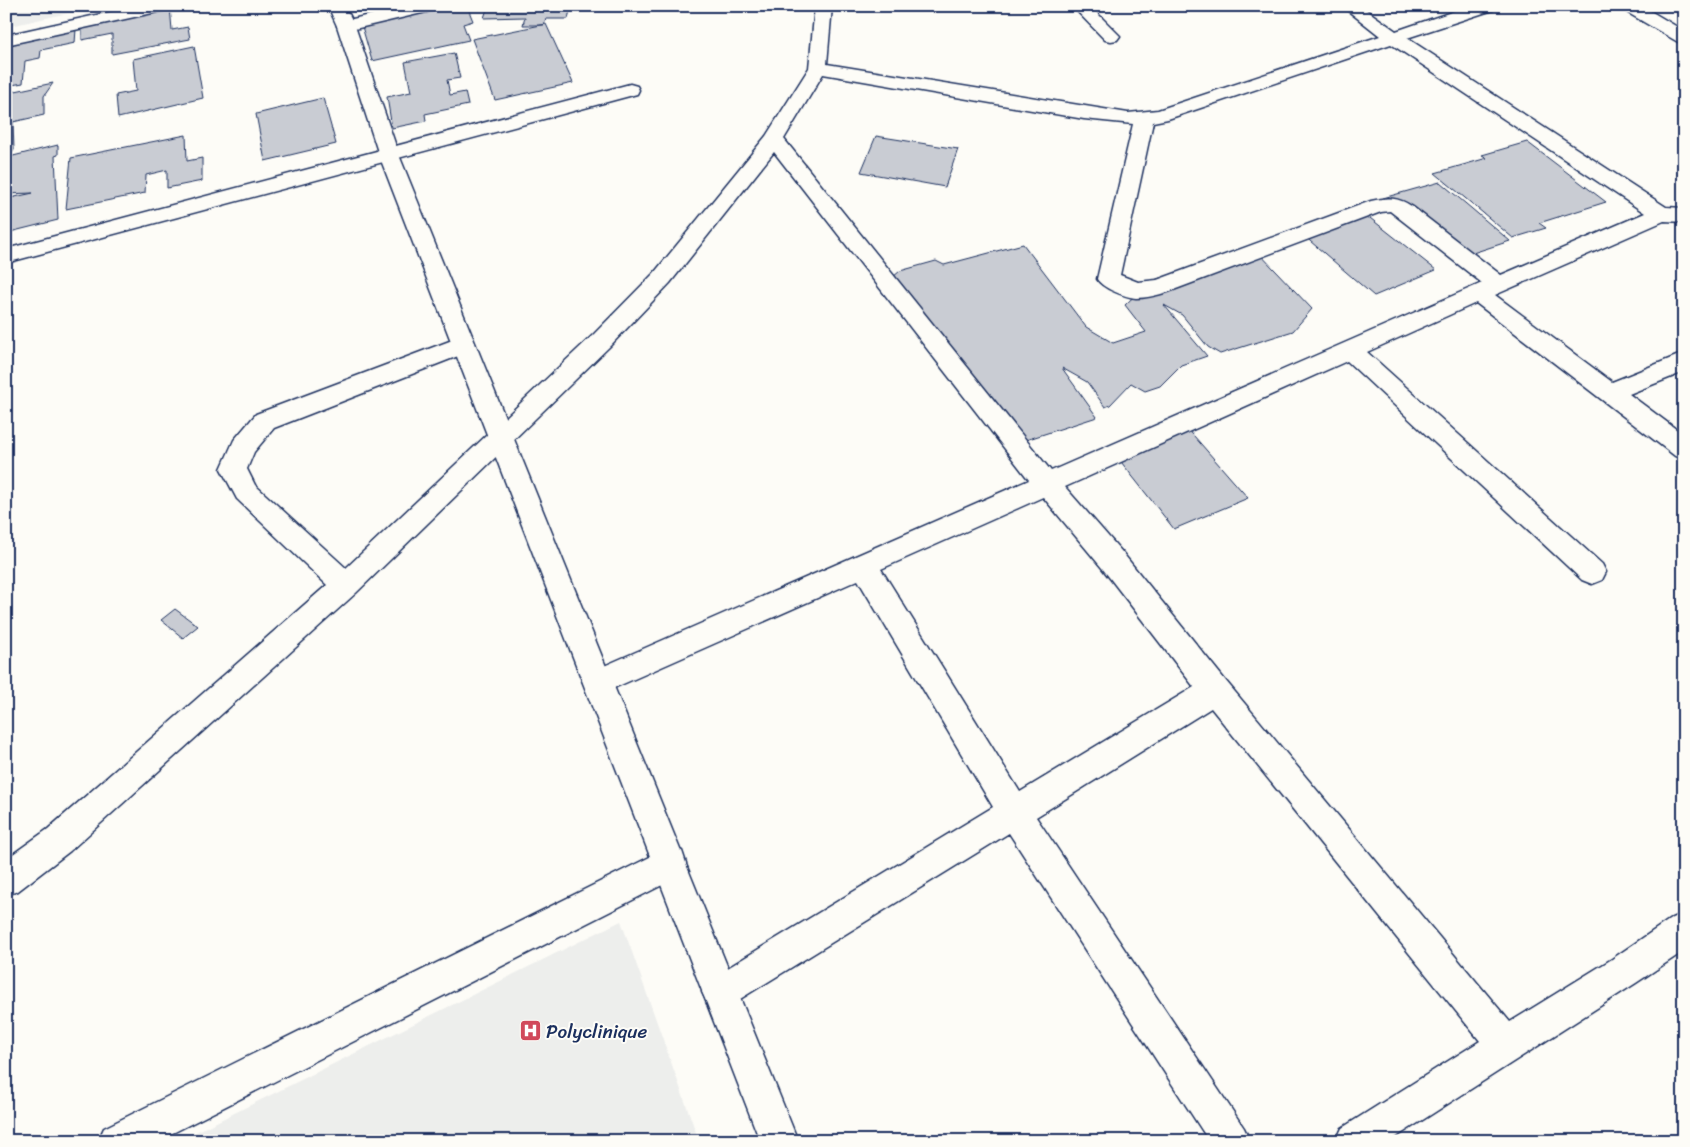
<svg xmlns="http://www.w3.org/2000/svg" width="1690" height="1147" font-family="Sriracha,sans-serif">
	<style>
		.built { fill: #edeeec }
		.building { fill: #c9ccd3; stroke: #1b2f5e }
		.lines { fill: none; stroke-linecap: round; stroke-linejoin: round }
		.street-casing { stroke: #1b2f5e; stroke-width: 3 }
		.secondary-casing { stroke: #1b2f5e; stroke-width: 3 }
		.street { fill: #fdfcf7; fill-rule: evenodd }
		.secondary { fill: #fdfcf7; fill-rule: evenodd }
		.labels { text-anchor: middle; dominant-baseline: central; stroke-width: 4; stroke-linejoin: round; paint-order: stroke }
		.near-poi-label { font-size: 19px; fill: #1b2f5e; stroke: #fdfcf7; text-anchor: start }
	</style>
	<rect width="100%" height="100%" fill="#fdfcf7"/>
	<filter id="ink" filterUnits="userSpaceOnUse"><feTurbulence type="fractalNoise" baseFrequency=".02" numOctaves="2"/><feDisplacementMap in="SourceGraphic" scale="10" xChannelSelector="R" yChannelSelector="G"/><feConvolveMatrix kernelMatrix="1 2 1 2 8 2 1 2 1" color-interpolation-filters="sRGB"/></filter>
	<g filter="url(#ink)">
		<path class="built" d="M6,6H99L6,27Z
			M621,921L699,1141H178Z"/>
		<path class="building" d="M442,6H467L473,21L463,24L469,40L372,61L361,23Z
			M488,6H571L568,19H546L544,25H523L525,17L484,18Z
			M170,7L172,30L188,27L190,39L112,54V34L82,40V24Z
			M546,24L573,83L495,100L472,39Z
			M76,29L75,43L41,50L40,58L25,61L23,83L6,86V42Z
			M194,46L203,98L118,118L116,95L136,91L133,59Z
			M454,53L460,78L447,80L450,95L465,92L468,105L425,114L426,121L392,128L387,97L411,92L405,62Z
			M53,83L44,96V115L13,122L14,150L9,157L58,145V155L55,156L58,220L6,233V199L33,193L6,194V93Z
			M323,98L336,144L265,161L256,114Z
			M186,135L187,161L202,158V181L167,188V170L146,175L145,193L66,209L71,158Z
			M876,136L958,149L945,187L861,172Z
			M1527,142L1606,202L1539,223L1546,228L1513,238L1435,173L1487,158L1482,155Z
			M1440,182L1510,241L1451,260L1383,198Z
			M1356,207L1436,270L1374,296L1296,229Z
			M1023,244L1086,327L1113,343L1146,332L1125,305L1150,281L1256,250L1312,309L1293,331L1220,354L1208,347L1182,315L1164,305L1207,356L1181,365L1160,386L1145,391L1131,383L1110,405L1105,407L1087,382L1062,368L1097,417L1004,447L933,333L938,329L916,315L893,277L900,271L936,261L944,265Z
			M1180,420L1248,498L1174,529L1110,448Z
			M175,609L198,626L183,638L161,620Z"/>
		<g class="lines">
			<defs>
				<path id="street" d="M137,6H170L168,10L162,11L6,45V35Z
					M407,6H437L435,10L346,31L340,30L337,26L340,22Z
					M815,6H832L827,64L1128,113L1158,110L1380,36L1342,6H1361L1396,31L1469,6H1495L1493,10L1407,38L1666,207L1684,208V222L1664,221L1495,295L1612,382L1684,353V372L1629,394L1684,435V459L1675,456L1476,303L1367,352L1602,564L1606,572L1602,580L1592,584L1582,580L1347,361L1065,487L1122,552L1225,680L1510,1022L1612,959L1672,918L1684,913V951L1636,983L1390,1141H1336L1342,1128L1480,1041L1211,708L1036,817L1244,1128L1250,1141H1209L1009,833L732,1004L720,1010L708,1004L702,992L708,980L993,807L858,580L598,695L588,691L583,682L588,673L1029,480L774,152L670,283L610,346L356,593L70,851L18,891L6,895V859L48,829L327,585L237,499L221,469L234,440L256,414L455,339L463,337L471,339L475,345L471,351L274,428L254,452L247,469L255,485L346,568L594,334L654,273L766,136L809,68ZM1391,44L1645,213L1501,275L1413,207C1398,197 1388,197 1371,201L1157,280L1138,282L1120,275L1153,122L1168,119ZM823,74L1084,119L1133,124L1097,279C1102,288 1125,297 1136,298C1146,298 1158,295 1168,292L1381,212L1390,211L1482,283L1051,471L784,139ZM1043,497L1102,568L1194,687L1020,792L881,569Z
					M1072,6H1090L1120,36L1117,40L1111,41L1105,40Z
					M1621,6H1642L1684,31V43L1678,42L1623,10Z
					M630,84L637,86L639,90L637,94L6,263V249Z
					M670,847L682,851L686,863L682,875L157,1141H98L104,1128Z"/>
				<path id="secondary" d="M328,6H345L355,26L399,155L798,1141H760L379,155L337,26Z"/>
			</defs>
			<use href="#street" class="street-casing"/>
			<use href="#secondary" class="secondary-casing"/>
			<use href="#street" class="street"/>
			<use href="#secondary" class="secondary"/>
		</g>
	</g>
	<defs>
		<symbol id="hospital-square" viewBox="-11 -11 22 22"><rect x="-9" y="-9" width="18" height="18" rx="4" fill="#d1495b" stroke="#fdfcf7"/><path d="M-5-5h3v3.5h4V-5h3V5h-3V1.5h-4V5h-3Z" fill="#fff"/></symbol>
	</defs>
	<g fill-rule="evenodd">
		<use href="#hospital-square" x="518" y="1018" width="25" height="25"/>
	</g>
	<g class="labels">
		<g class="near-poi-label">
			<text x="546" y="1031">Polyclinique</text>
		</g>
	</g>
	<rect width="1690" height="1147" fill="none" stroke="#fdfcf7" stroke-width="25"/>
	<rect x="12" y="12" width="1665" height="1122" fill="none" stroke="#1b2f5e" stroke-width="2" filter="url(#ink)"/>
</svg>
